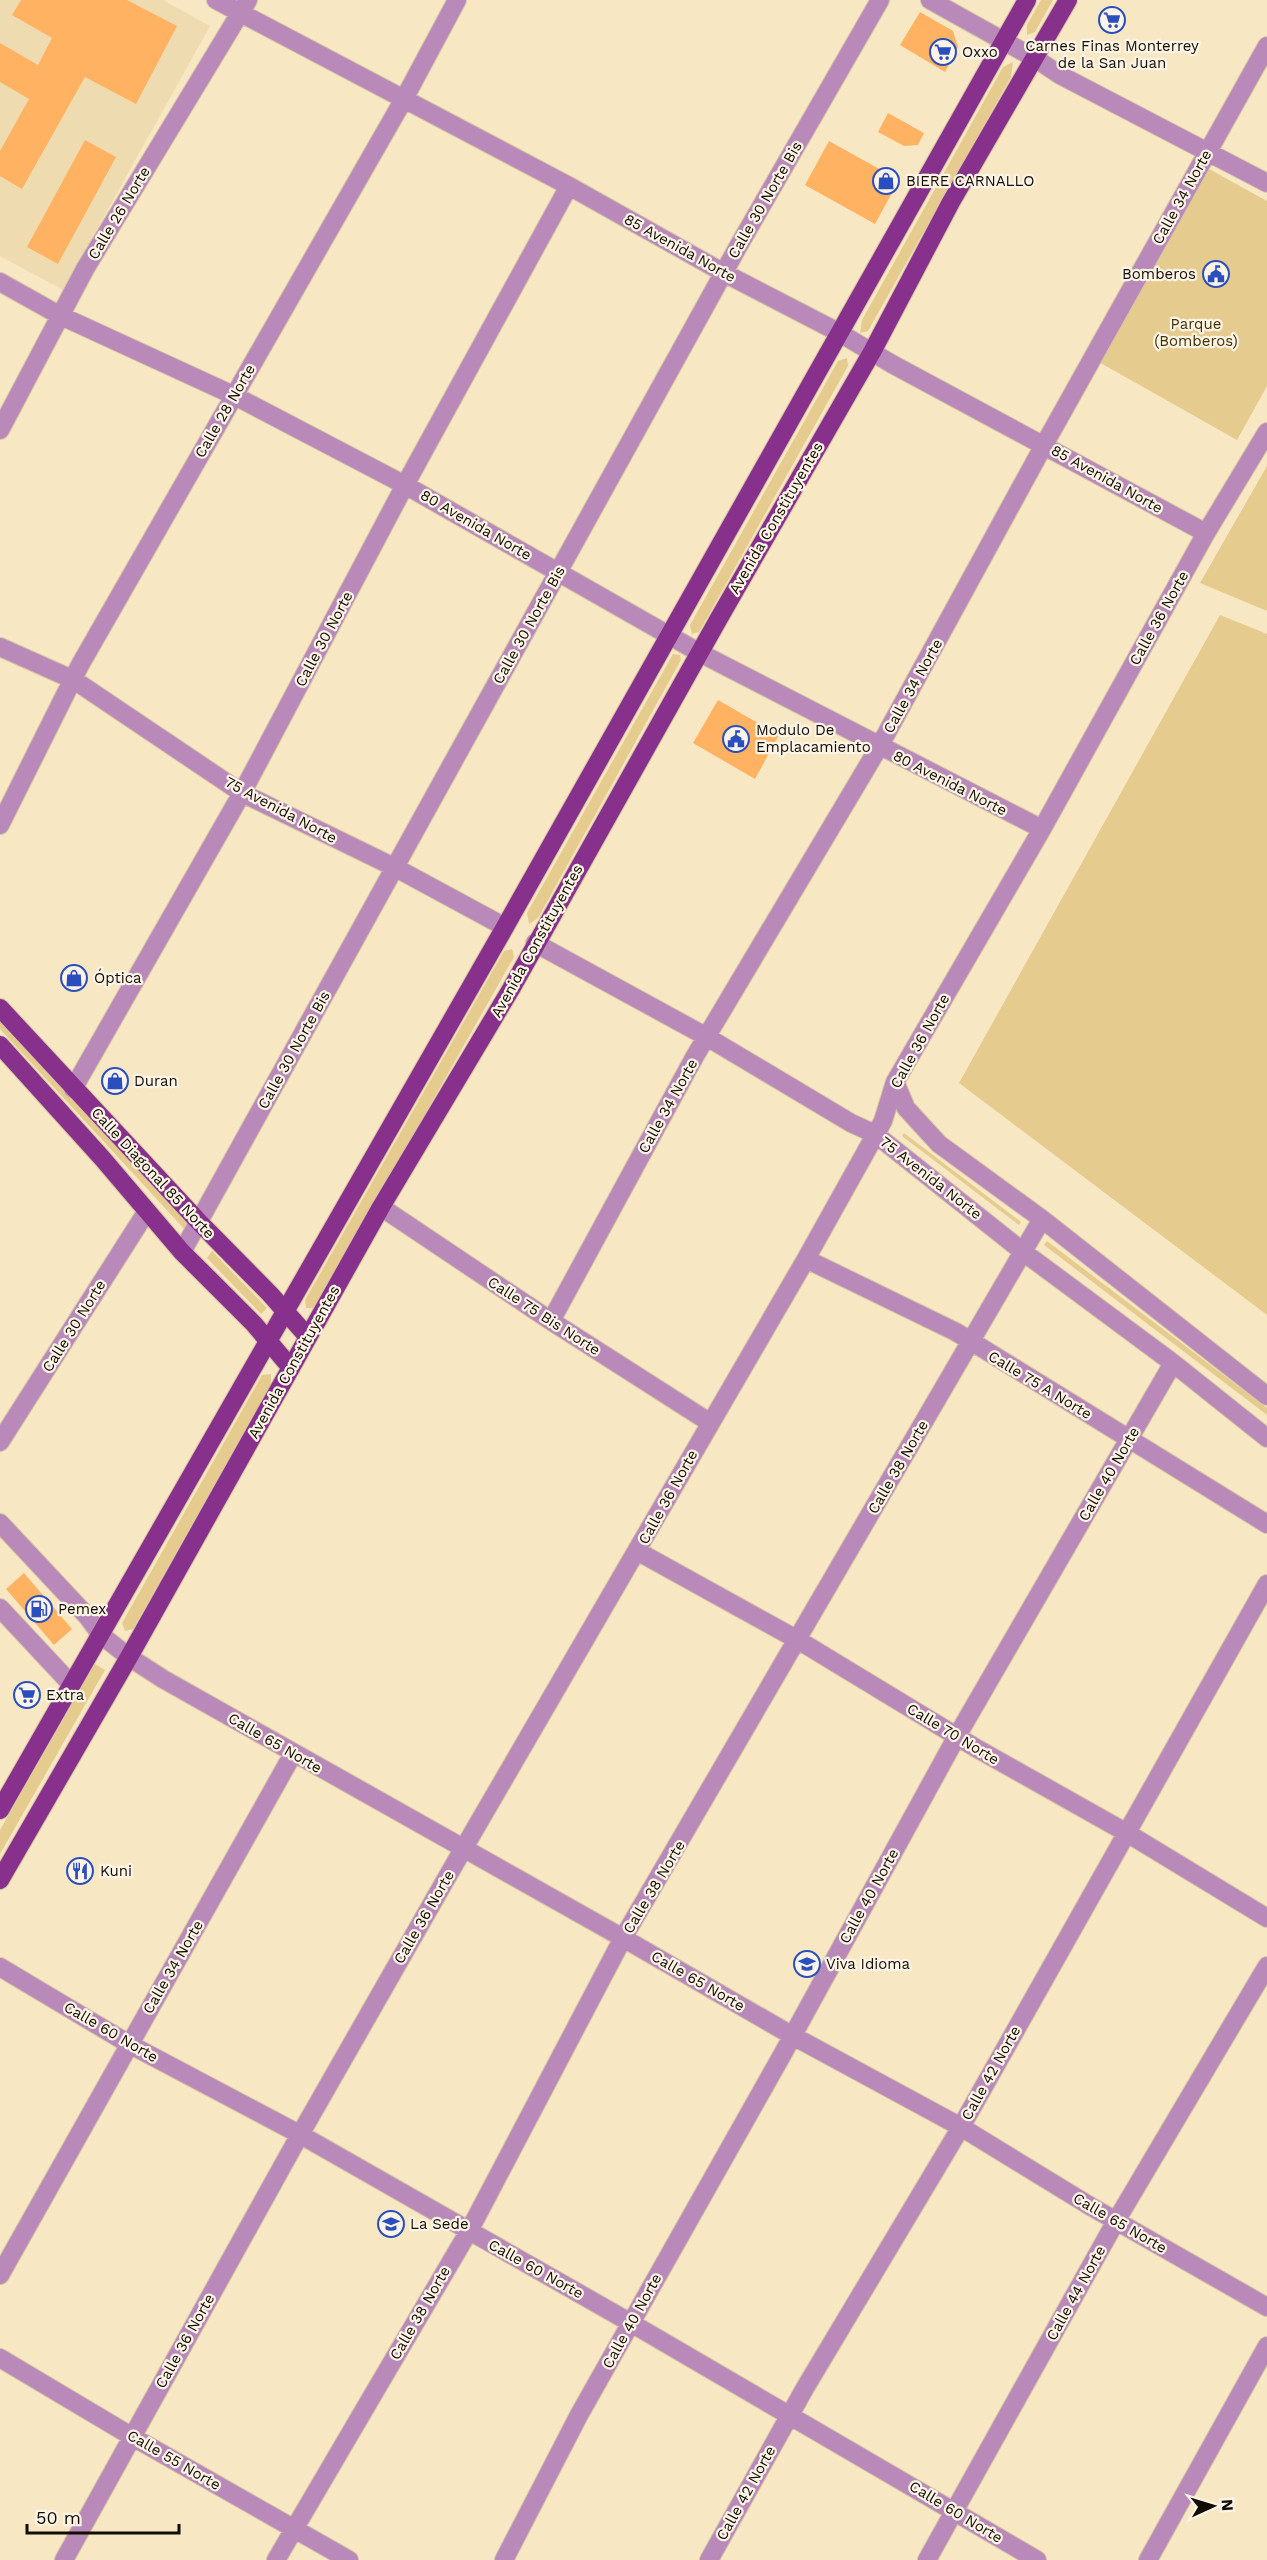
<svg xmlns="http://www.w3.org/2000/svg" width="1267" height="2560" font-family="'Work Sans',sans-serif">
	<style>
		.built { fill: #efdbb0 }
		.green { fill: #e6cb8f }
		.building { fill: #ffb261 }
		.lines { fill: none; stroke-linecap: round; stroke-linejoin: round }
		.minor-casing { stroke: #d3c4a4; stroke-width: 20 }
		.major-casing { stroke: #d3c4a4; stroke-width: 20 }
		.minor { stroke: #b889b9; stroke-width: 18 }
		.major { stroke: #88318c; stroke-width: 18 }
		.labels { text-anchor: middle; dominant-baseline: central; stroke-width: 4.5; stroke-linejoin: round; paint-order: stroke }
		.poi-label { font-size: 15px; fill: #120c02; stroke: #fcf5e7; text-anchor: start }
		.street-label { font-size: 15px; fill: #120c02; stroke: #fcf5e7 }
		.park-label { font-size: 15px; fill: #433102; stroke: #fcf5e7 }
	</style>
	<rect width="100%" height="100%" fill="#f8e7c3"/>
	<path class="built" d="M0,0H163L210,26L63,290L0,256Z"/>
	<path class="green" d="M1041,0H1053L1035,32L1027,35V25Z
		M1013,62L1011,77L868,331L860,333L862,320L1003,67Z
		M1209,169L1267,201V386L1237,440L1097,361Z
		M847,358L848,366L699,632L692,634L690,625L838,361Z
		M1267,466V611L1200,583Z
		M1220,615L1267,634V1315L959,1083Z
		M673,654L680,655L681,660L538,918L529,924L527,913Z
		M512,949L514,957L315,1308H306L305,1300L504,951Z
		M0,1021L189,1224L187,1232L0,1029Z
		M904,1133L1021,1222L1019,1225L902,1136Z
		M1047,1241L1267,1408V1415L1044,1245Z
		M212,1251L267,1308L261,1314L207,1258Z
		M271,1374V1384L133,1629L125,1631L122,1623L262,1375Z
		M95,1664L105,1670L0,1854V1830Z"/>
	<path class="building" d="M21,0H127L177,26L136,104L85,77L22,189L0,176V151L29,99L0,82V43L38,65L52,38L12,15Z
		M920,12L953,31L958,47L945,72L900,45Z
		M888,113L924,133L918,145L904,146L878,132Z
		M85,140L116,157L58,264L27,247Z
		M829,141L899,180L875,224L805,185Z
		M718,700L779,735L755,779L693,743Z
		M24,1573L72,1629L54,1645L6,1589Z"/>
	<g class="lines">
		<defs>
			<path id="minor" d="M216,0L569,186L724,273L838,332L892,364L1206,533
				M930,0L1036,59L1060,75L1267,183
				M0,282L59,315L233,395L405,485L700,653L1042,829
				M0,430L85,269L248,0
				M0,647L74,680L242,793L396,868L505,927
				M0,825L80,665L404,99L457,0
				M535,943L707,1037L851,1123L875,1134L1022,1251L1173,1363L1267,1438
				M895,1082L906,1108L939,1144L1042,1219L1267,1396
				M73,1089L242,793L405,485L569,186
				M381,1207L551,1321L709,1422
				M182,1252L739,245L880,0
				M806,1259L956,1332L1267,1524
				M551,1321L695,1056L879,747L1044,445L1267,46
				M0,1442L147,1211
				M0,1523L87,1616L101,1635L129,1657L163,1679L623,1938L793,2036L961,2127L1090,2206L1267,2307
				M637,1551L798,1640L976,1748L1127,1833L1267,1918
				M0,1608L71,1684
				M0,1967L129,2044L301,2135L631,2323L1037,2560
				M0,2275L293,1754
				M0,2358L131,2436L349,2560
				M64,2560L293,2147L454,1865L806,1259L883,1121L895,1082L1042,829L1206,533L1267,432
				M276,2560L469,2231L623,1938L1042,1219
				M504,2560L579,2415L781,2057L957,1736L1173,1363
				M709,2560L805,2388L961,2127L1267,1584
				M927,2560L1116,2221L1267,1966
				M1148,2560L1267,2346"/>
			<path id="major" d="M0,1008L199,1222L270,1294L308,1337
				M0,1045L102,1158L182,1252L254,1324L291,1368
				M0,1810L505,927L1027,0
				M0,1880L129,1657L381,1207L511,989L718,620L872,352L951,202L1068,0"/>
		</defs>
		<use href="#minor" class="minor-casing"/>
		<use href="#major" class="major-casing"/>
		<use href="#minor" class="minor"/>
		<use href="#major" class="major"/>
	</g>
	<defs>
		<symbol id="supermarket-ring" viewBox="-11 -11 22 22"><circle r="9.5" fill="#fcf5e7" stroke="#2a4ebd" stroke-width="1.5"/><path d="M-6-5.5h2.5l.6 2H6L4.5 2H-2.5L-4.4-4H-6ZM-1.5 3.2a1.3 1.3 0 1 0 .1 0ZM3 3.2a1.3 1.3 0 1 0 .1 0Z" fill="#2a4ebd"/></symbol>
		<symbol id="shop-ring" viewBox="-11 -11 22 22"><circle r="9.5" fill="#fcf5e7" stroke="#2a4ebd" stroke-width="1.5"/><path d="M-5-2.5h2.3a2.7 3.5 0 0 1 5.4 0H5L5.5 6h-11ZM-1.5-2.5h3a1.5 2.3 0 0 0-3 0Z" fill="#2a4ebd"/></symbol>
		<symbol id="civic-ring" viewBox="-11 -11 22 22"><circle r="9.5" fill="#fcf5e7" stroke="#2a4ebd" stroke-width="1.5"/><path d="M-.6-6.5H3V-4.5H.6V-3L4-1V1h2V6H-6V1h2V-1L-.6-3ZM-1.2 2.5V6h2.4V2.5Z" fill="#2a4ebd"/></symbol>
		<symbol id="fuel-ring" viewBox="-11 -11 22 22"><circle r="9.5" fill="#fcf5e7" stroke="#2a4ebd" stroke-width="1.5"/><path d="M-5.5-6h7V0h2V4h1.3V-2.5L3-4.5l.8-.8L6-3V5H2.5V1h-1V6h-7ZM-4.2-4.7v3.2H.2V-4.7Z" fill="#2a4ebd"/></symbol>
		<symbol id="restaurant-ring" viewBox="-11 -11 22 22"><circle r="9.5" fill="#fcf5e7" stroke="#2a4ebd" stroke-width="1.5"/><path d="M-5-6h1v4h1v-4h1v4h1v-4h1v5L-1.5 .5V6h-2V.5L-5-1ZM5-6V6H3V1.5H1.5Q1.5-4 5-6Z" fill="#2a4ebd"/></symbol>
		<symbol id="school-ring" viewBox="-11 -11 22 22"><circle r="9.5" fill="#fcf5e7" stroke="#2a4ebd" stroke-width="1.5"/><path d="M0-5L7-2L0 1L-7-2ZM-4 1L0 2.5L4 1V4Q0 6-4 4Z" fill="#2a4ebd"/></symbol>
	</defs>
	<g fill-rule="evenodd">
		<use href="#supermarket-ring" x="1097" y="5" width="30" height="30"/>
		<use href="#supermarket-ring" x="928" y="37" width="30" height="30"/>
		<use href="#shop-ring" x="871" y="166" width="30" height="30"/>
		<use href="#civic-ring" x="1201" y="259" width="30" height="30"/>
		<use href="#civic-ring" x="721" y="724" width="30" height="30"/>
		<use href="#shop-ring" x="59" y="963" width="30" height="30"/>
		<use href="#shop-ring" x="100" y="1066" width="30" height="30"/>
		<use href="#fuel-ring" x="24" y="1594" width="30" height="30"/>
		<use href="#supermarket-ring" x="12" y="1680" width="30" height="30"/>
		<use href="#restaurant-ring" x="65" y="1856" width="30" height="30"/>
		<use href="#school-ring" x="792" y="1949" width="30" height="30"/>
		<use href="#school-ring" x="376" y="2209" width="30" height="30"/>
	</g>
	<g class="labels">
		<g class="poi-label">
			<text x="1112" y="46" text-anchor="middle">Carnes Finas Monterrey<tspan x="1112" dy="17">de la San Juan</tspan></text>
			<text x="962" y="52">Oxxo</text>
			<text x="906" y="181">BIERE CARNALLO</text>
			<text x="1196" y="274" text-anchor="end">Bomberos</text>
			<text x="756" y="730">Modulo De<tspan x="756" dy="17">Emplacamiento</tspan></text>
			<text x="94" y="978">Óptica</text>
			<text x="134" y="1081">Duran</text>
			<text x="58" y="1609">Pemex</text>
			<text x="46" y="1695">Extra</text>
			<text x="100" y="1871">Kuni</text>
			<text x="826" y="1964">Viva Idioma</text>
			<text x="410" y="2224">La Sede</text>
		</g>
		<g class="street-label">
			<text transform="translate(1182 197) rotate(-61)">Calle 34 Norte</text>
			<text transform="translate(765 200) rotate(-60)">Calle 30 Norte Bis</text>
			<text transform="translate(119 213) rotate(-59)">Calle 26 Norte</text>
			<text transform="translate(680 248) rotate(29)">85 Avenida Norte</text>
			<text transform="translate(225 411) rotate(-60)">Calle 28 Norte</text>
			<text transform="translate(1107 479) rotate(29)">85 Avenida Norte</text>
			<text transform="translate(776 518) rotate(-60)">Avenida Constituyentes</text>
			<text transform="translate(476 525) rotate(30)">80 Avenida Norte</text>
			<text transform="translate(1159 618) rotate(-61)">Calle 36 Norte</text>
			<text transform="translate(529 625) rotate(-61)">Calle 30 Norte Bis</text>
			<text transform="translate(324 639) rotate(-62)">Calle 30 Norte</text>
			<text transform="translate(913 686) rotate(-61)">Calle 34 Norte</text>
			<text transform="translate(950 783) rotate(27)">80 Avenida Norte</text>
			<text transform="translate(281 810) rotate(28)">75 Avenida Norte</text>
			<text transform="translate(537 941) rotate(-61)">Avenida Constituyentes</text>
			<text transform="translate(920 1041) rotate(-61)">Calle 36 Norte</text>
			<text transform="translate(294 1050) rotate(-61)">Calle 30 Norte Bis</text>
			<text transform="translate(668 1106) rotate(-61)">Calle 34 Norte</text>
			<text transform="translate(153 1173) rotate(47)">Calle Diagonal 85 Norte</text>
			<text transform="translate(931 1178) rotate(38)">75 Avenida Norte</text>
			<text transform="translate(544 1316) rotate(33)">Calle 75 Bis Norte</text>
			<text transform="translate(74 1326) rotate(-58)">Calle 30 Norte</text>
			<text transform="translate(294 1362) rotate(-61)">Avenida Constituyentes</text>
			<text transform="translate(1040 1385) rotate(31)">Calle 75 A Norte</text>
			<text transform="translate(898 1467) rotate(-60)">Calle 38 Norte</text>
			<text transform="translate(1109 1474) rotate(-60)">Calle 40 Norte</text>
			<text transform="translate(668 1497) rotate(-61)">Calle 36 Norte</text>
			<text transform="translate(953 1734) rotate(31)">Calle 70 Norte</text>
			<text transform="translate(275 1743) rotate(30)">Calle 65 Norte</text>
			<text transform="translate(654 1887) rotate(-59)">Calle 38 Norte</text>
			<text transform="translate(869 1896) rotate(-61)">Calle 40 Norte</text>
			<text transform="translate(424 1917) rotate(-60)">Calle 36 Norte</text>
			<text transform="translate(173 1967) rotate(-60)">Calle 34 Norte</text>
			<text transform="translate(698 1981) rotate(30)">Calle 65 Norte</text>
			<text transform="translate(111 2032) rotate(30)">Calle 60 Norte</text>
			<text transform="translate(991 2073) rotate(-61)">Calle 42 Norte</text>
			<text transform="translate(1120 2223) rotate(30)">Calle 65 Norte</text>
			<text transform="translate(536 2269) rotate(29)">Calle 60 Norte</text>
			<text transform="translate(1076 2293) rotate(-61)">Calle 44 Norte</text>
			<text transform="translate(420 2313) rotate(-60)">Calle 38 Norte</text>
			<text transform="translate(632 2321) rotate(-61)">Calle 40 Norte</text>
			<text transform="translate(185 2341) rotate(-61)">Calle 36 Norte</text>
			<text transform="translate(174 2460) rotate(30)">Calle 55 Norte</text>
			<text transform="translate(746 2493) rotate(-61)">Calle 42 Norte</text>
			<text transform="translate(956 2512) rotate(31)">Calle 60 Norte</text>
		</g>
		<g class="park-label">
			<text x="1196" y="324">Parque<tspan x="1196" dy="17">(Bomberos)</tspan></text>
		</g>
	</g>
	<g transform="translate(1213 2506) rotate(86)" stroke="#fcf5e7" stroke-width="4.5" paint-order="stroke">
	<path d="M0-4.5L10 22L0 15L-10 22Z" fill="#120c02"/>
	<text y="-9" font-size="16" font-weight="bold" text-anchor="middle" fill="#120c02">N</text>
	</g>
	<path d="M27 2524v9h152v-9" fill="none" stroke="#120c02" stroke-width="3"/>
	<text x="36" y="2524" font-size="18" fill="#120c02" stroke="#fcf5e7" stroke-width="4.5" paint-order="stroke">50 m</text>
</svg>
